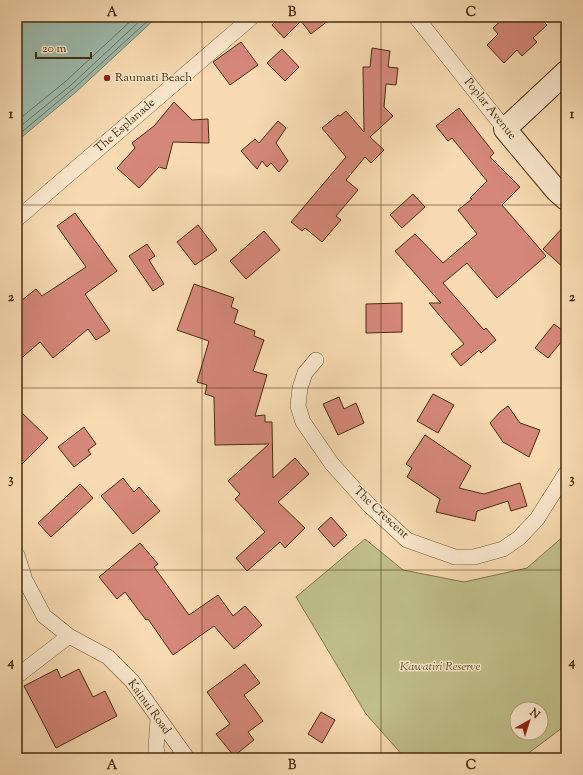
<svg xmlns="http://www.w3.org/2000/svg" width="583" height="775" font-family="'Sorts Mill Goudy',serif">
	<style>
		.green { fill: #c0bf8a; stroke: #82764b; fill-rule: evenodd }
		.water { fill: #9dbbae; stroke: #7a826d }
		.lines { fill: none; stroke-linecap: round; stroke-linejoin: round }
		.shore { stroke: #71745d; stroke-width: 1 }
		.building { fill: #d5877a; stroke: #452d0c }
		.minor-casing { stroke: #725836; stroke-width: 16 }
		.secondary-casing { stroke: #452d0c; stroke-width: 24 }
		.minor { stroke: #fae8ce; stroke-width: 15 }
		.secondary { stroke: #fae8ce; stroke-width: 22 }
		.grid { fill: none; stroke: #452d0c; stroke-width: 1; stroke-opacity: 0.55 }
		.poi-dot { fill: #8f2418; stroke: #fae8ce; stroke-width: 1.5 }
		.labels { text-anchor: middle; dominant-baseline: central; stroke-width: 3; stroke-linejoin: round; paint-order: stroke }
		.poi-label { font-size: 12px; fill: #452d0c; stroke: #fae8ce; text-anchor: start }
		.street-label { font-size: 12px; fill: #452d0c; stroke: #fae8ce }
		.park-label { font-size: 12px; font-style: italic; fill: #5e4a25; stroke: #fae8ce }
		.neatline { fill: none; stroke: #452d0c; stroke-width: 1.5 }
		.grid-label { font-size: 13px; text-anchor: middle; font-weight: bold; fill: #452d0c }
	</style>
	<rect width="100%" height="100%" fill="#f8dbb3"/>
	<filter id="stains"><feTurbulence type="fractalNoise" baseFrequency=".005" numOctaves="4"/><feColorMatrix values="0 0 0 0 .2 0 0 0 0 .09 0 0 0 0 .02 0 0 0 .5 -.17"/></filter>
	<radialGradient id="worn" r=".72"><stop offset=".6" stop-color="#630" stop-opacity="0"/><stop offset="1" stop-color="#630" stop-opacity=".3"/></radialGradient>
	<path class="green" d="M566,534V725L522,758H405L366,714L296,597L365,539L403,570L464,582L527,568ZM517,709H541V733H517Z"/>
	<path class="water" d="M17,17H157L76,92L17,141Z"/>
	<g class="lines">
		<path class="shore" d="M17,121L66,81L135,17
			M17,129L70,86L144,17
			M17,136L73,89L152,17"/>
	</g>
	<path class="building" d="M280,17H333L311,34L301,21L284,38L272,25Z
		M505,17H539L547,25L533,38L537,42L522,56L517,50L504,63L487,45L498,34L493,28Z
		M241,42L258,65L230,85L213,62Z
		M372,48L390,51L388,67L398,68L396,85L386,84L384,107L393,116L370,137L384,150L371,163L365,157L346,180L358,190L336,216L341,220L322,242L305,228L302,231L291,222L346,157L322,128L338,115L340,116L346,111L364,132L363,67H370Z
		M282,49L299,67L285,81L267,63Z
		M174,102L192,120L208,119L209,143L173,142L166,169L159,167L139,188L117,168L135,148L132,143L154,126Z
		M459,108L494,153L490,157L520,187L502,205L546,256L497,298L467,263L443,283L484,330L486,328L496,340L481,353L479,350L461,366L451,354L464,344L429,303H441L395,251L415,234L443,263L477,234L458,210L472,199L470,198L487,181L452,138L448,141L436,126Z
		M278,121L286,128L276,143L288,161L279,172L271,163L267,167L262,161L257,169L241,151L255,139L259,143Z
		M413,194L425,207L402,228L390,215Z
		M75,213L117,271L85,294L110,331L96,340L88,329L53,358L40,342L17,362V304L36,289L42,296L86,267L57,226Z
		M566,224V270L543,249Z
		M198,225L217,250L195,265L177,242Z
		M264,231L280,250L246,279L230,261Z
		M147,244L155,256L149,260L164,284L153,291L129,256Z
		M194,284L234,298L231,307L238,310L234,323L255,331L254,336L264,340L253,371L267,375L255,416L265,415V422H272L273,478L295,458L309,474L278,502L305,528L285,548L280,542L247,571L236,558L265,532L235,499L240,494L228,481L269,444L215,445L214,397L205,394L207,385L197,382L209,341L177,330Z
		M402,303V332L366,333V304Z
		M554,324L566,333V336L548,358L535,348Z
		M433,394L454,405L438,433L417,421Z
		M339,397L344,409L356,403L364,423L338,435L323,404Z
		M508,406L520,423L540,430L529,457L503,442L490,423L500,412Z
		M17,408L48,438L17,469Z
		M84,427L96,444L88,450L91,454L74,467L58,447Z
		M425,435L471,466L459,488L484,494L520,483L527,506L511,511L508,501L477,511L475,521L436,512L440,499L407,477L412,468L406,464Z
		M123,478L134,492L139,487L160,511L133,534L101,496Z
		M80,484L93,498L51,537L38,523Z
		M331,517L347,535L334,547L318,529Z
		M140,543L158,564L154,567L189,615L218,595L233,616L245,606L262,625L234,649L214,626L173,655L148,619L146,620L125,592L117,599L99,577Z
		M245,664L260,683L244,695L263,721L248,732L254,740L234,756L216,734L230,724L207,692Z
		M57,669L61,678L79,669L93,697L105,691L117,716L56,748L24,686Z
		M321,712L335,720L322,743L308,734Z"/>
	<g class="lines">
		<defs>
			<path id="minor" d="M416,17L505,129
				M17,219L252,17
				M316,360L305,373L300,388L298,406L303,422L332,464L369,505L407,540L455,557H474L503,549L519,538L537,519L566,473
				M17,555L25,580L44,616L69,636L108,657L132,681L187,758
				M17,676L69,636
				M158,758L156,748L158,720"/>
			<path id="secondary" d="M566,72L505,129L556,190L566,199"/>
		</defs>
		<use href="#minor" class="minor-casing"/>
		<use href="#secondary" class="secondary-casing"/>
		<use href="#minor" class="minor"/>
		<use href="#secondary" class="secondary"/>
	</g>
	<path class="grid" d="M202,17V758M381,17V758M17,205H566M17,388H566M17,570H566"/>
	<circle class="poi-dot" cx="107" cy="78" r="4"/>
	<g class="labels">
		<g class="poi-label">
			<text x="115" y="78">Raumati Beach</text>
		</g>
		<g class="street-label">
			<text transform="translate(490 109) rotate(51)">Poplar Avenue</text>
			<text transform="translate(125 126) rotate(-41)">The Esplanade</text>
			<text transform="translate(381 513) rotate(43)">The Crescent</text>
			<text transform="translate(149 707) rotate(54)">Kainui Road</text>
		</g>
		<g class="park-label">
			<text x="440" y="667">Kawatiri Reserve</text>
		</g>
	</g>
	<rect width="583" height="775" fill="none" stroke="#f8dbb3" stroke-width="44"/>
	<g transform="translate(529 721) rotate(39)"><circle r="19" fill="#fae8ce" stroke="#b29d80"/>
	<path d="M0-3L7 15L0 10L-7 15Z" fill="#8f2418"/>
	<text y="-6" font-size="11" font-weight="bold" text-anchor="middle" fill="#452d0c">N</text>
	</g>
	<path d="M36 52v6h55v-6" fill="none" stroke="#452d0c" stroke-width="2"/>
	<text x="42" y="52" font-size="12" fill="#452d0c" stroke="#fae8ce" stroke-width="3" paint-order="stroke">20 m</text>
	<rect x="22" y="22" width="539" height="731" class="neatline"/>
	<g class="grid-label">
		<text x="112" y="16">A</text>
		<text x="292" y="16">B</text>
		<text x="471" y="16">C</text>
		<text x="11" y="118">1</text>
		<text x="572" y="118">1</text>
		<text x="11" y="301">2</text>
		<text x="572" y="301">2</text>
		<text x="11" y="483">3</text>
		<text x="572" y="483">3</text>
		<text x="11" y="666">4</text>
		<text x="572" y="666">4</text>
		<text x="112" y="769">A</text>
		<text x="292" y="769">B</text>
		<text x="471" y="769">C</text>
	</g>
	<rect width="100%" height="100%" filter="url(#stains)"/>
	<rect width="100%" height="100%" fill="url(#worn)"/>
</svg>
